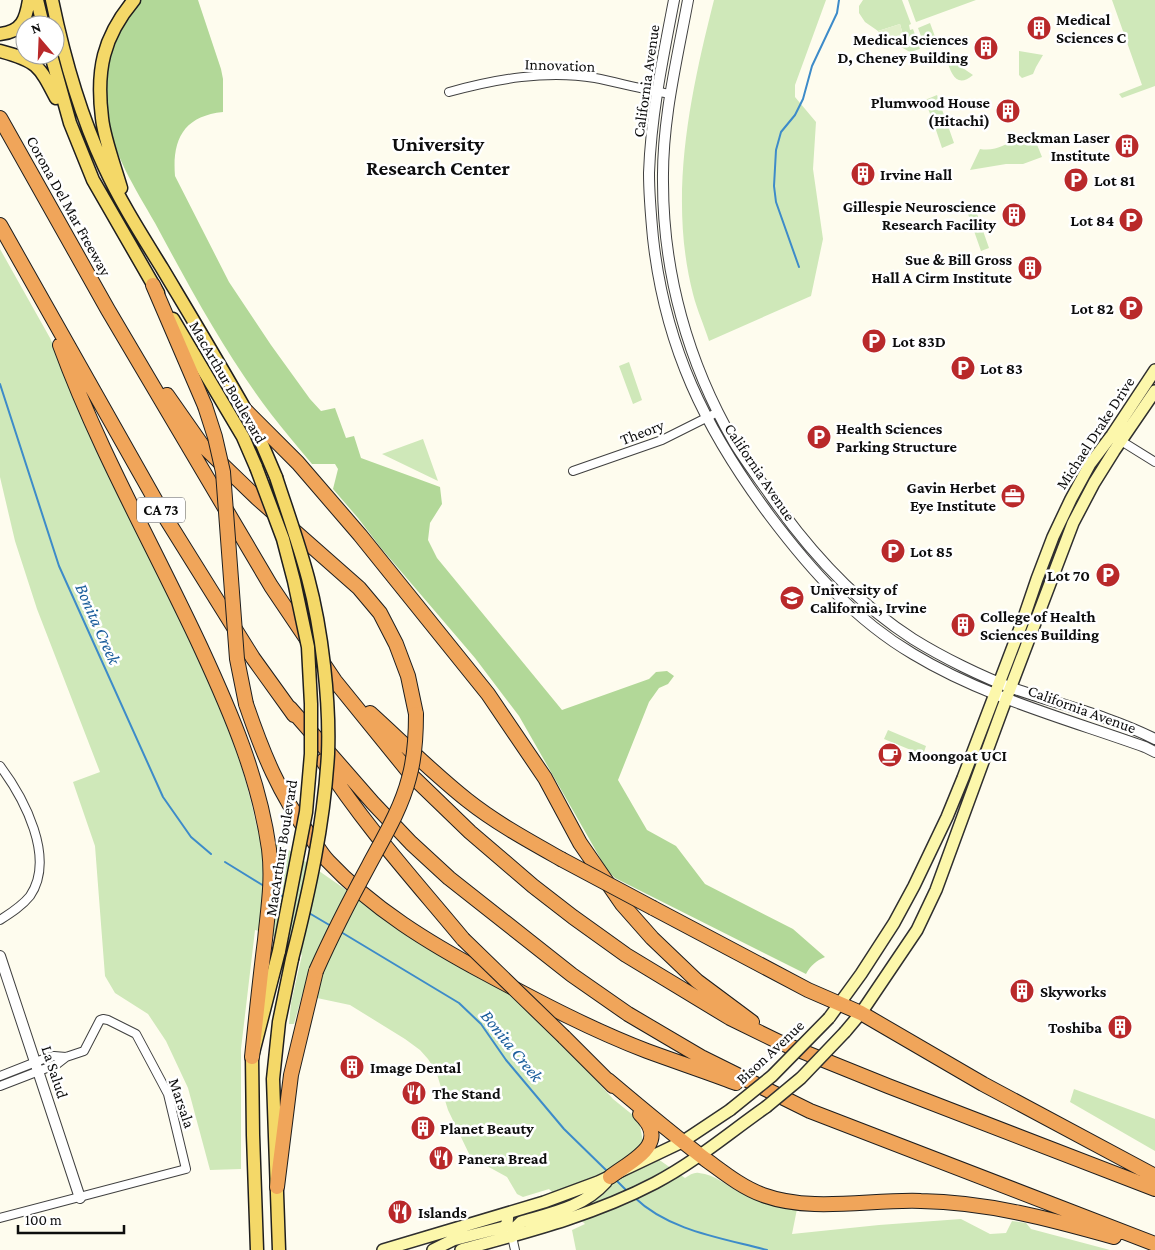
<svg xmlns="http://www.w3.org/2000/svg" width="1155" height="1250" font-family="'Crimson Pro',serif">
	<style>
		.green { fill: #cfe8b9 }
		.forest { fill: #b2d898 }
		.pitch { fill: #e1efca }
		.lines { fill: none; stroke-linecap: round; stroke-linejoin: round }
		.stream { stroke: #3d8bc9; stroke-width: 2 }
		.minor-casing { stroke: #404040; stroke-width: 10 }
		.tertiary-casing { stroke: #404040; stroke-width: 12 }
		.secondary-casing { stroke: #2f2f2f; stroke-width: 14 }
		.primary-casing { stroke: #1e1e1e; stroke-width: 15 }
		.motorway-casing { stroke: #1e1e1e; stroke-width: 16 }
		.minor { stroke: #fff; stroke-width: 8 }
		.tertiary { stroke: #fff; stroke-width: 10 }
		.secondary { stroke: #fcf7ab; stroke-width: 11 }
		.primary { stroke: #f4d868; stroke-width: 12 }
		.motorway { stroke: #f0a55a; stroke-width: 14 }
		.secondary-bridge-casing { stroke: #2f2f2f; stroke-width: 14; stroke-linecap: butt }
		.primary-bridge-casing { stroke: #1e1e1e; stroke-width: 15; stroke-linecap: butt }
		.motorway-bridge-casing { stroke: #1e1e1e; stroke-width: 16; stroke-linecap: butt }
		.secondary-bridge { stroke: #fcf7ab; stroke-width: 11 }
		.primary-bridge { stroke: #f4d868; stroke-width: 12 }
		.motorway-bridge { stroke: #f0a55a; stroke-width: 14 }
		.labels { text-anchor: middle; dominant-baseline: central; stroke-width: 5; stroke-linejoin: round; paint-order: stroke }
		.shield { fill: #fff; stroke: #565656; stroke-width: 1 }
		.shield-label { font-size: 15px; font-weight: bold; fill: #0d0d0d }
		.poi-label { font-size: 16px; font-weight: bold; fill: #0d0d0d; stroke: #fff; text-anchor: start }
		.street-label { font-size: 16px; fill: #0d0d0d; stroke: #fff }
		.water-label { font-size: 18px; font-style: italic; fill: #1a5d9b; stroke: #fff }
		.district-label { font-size: 21px; font-weight: bold; fill: #0d0d0d; stroke: #fff }
	</style>
	<rect width="100%" height="100%" fill="#fefcee"/>
	<path class="green" d="M714,0H826L795,85V97L816,122L813,169L823,239L811,296L709,341C704,325 697,310 693,294C668,197 690,95 714,0Z
		M863,0H902L911,24L909,25L910,30L913,29L920,49L910,52L899,46C891,48 888,48 881,42L903,35L900,24L878,31L865,22L859,13V6Z
		M908,0H976L916,22Z
		M1112,0H1155V86L1122,98L1119,94L1142,85Z
		M930,23L937,42L925,47L918,28Z
		M1019,51L1043,55L1036,67L1033,74L1022,78L1019,75Z
		M948,58L973,75C957,89 951,74 947,60Z
		M937,95L946,121L934,125L925,100Z
		M947,123L954,143L942,148L935,127Z
		M1025,135H1030L1026,137L1027,140L1034,137L1042,157L1023,164H1006L970,170L980,149C999,152 1009,141 1025,135Z
		M975,208L989,248L981,251L967,211Z
		M0,249L50,338L219,702C235,744 248,784 257,828L368,905L515,996L559,1039L613,1099L639,1120L643,1142L641,1147L685,1178C690,1175 694,1172 699,1173C715,1174 728,1187 741,1193C759,1200 778,1204 797,1209L792,1234L879,1225L961,1219L990,1234L1006,1233L1012,1221L1026,1223L1031,1229L1110,1250H576L572,1230L585,1224L549,1189L523,1197L517,1194L507,1177L487,1166L477,1165L472,1160L448,1110L436,1071L428,1059L420,1050L405,1039L350,1005L317,998L318,987L326,965L315,960L302,995L294,1024H289L291,1003L302,955L270,934L255,930L241,1049V1169L210,1170L188,1088L166,1041L148,1014L115,993L105,976L95,846L73,782L100,772L37,609L15,541L0,477Z
		M629,362L642,400L633,404L619,366Z
		M423,439L438,481L382,454Z
		M888,730L926,746L923,755L884,739Z
		M1074,1089L1155,1119V1151L1070,1102Z"/>
	<path class="forest" d="M141,0H198L221,69L223,79V112C184,116 172,139 175,176L229,282L271,345L310,399L321,411L335,408L346,438L354,436L361,458L440,487L442,504L430,523L428,540L437,558L562,710L649,679L656,672L667,671L674,676L668,684L659,688L649,702L618,780L647,830L676,846L705,884L793,929L825,957C816,961 811,965 806,974L615,878L607,870L519,716L475,658L381,548L358,518L333,489L338,469L335,464H312C298,447 284,431 271,414C226,355 190,288 155,223C135,188 112,153 107,113C102,72 113,30 141,0Z"/>
	<path class="pitch" d="M900,24L903,35L881,42L878,31Z"/>
	<g class="lines">
		<path class="stream" d="M799,267L776,202L774,186L776,150L781,132L795,115L803,99L812,66L837,13L839,0
			M0,384L59,566L163,797L191,837L211,854
			M225,862L264,886
			M275,892L284,897
			M309,913L331,926
			M341,932L459,1003L481,1024L506,1060L564,1129L607,1171
			M616,1180L627,1191
			M634,1197C669,1231 722,1238 767,1250"/>
		<defs>
			<path id="minor" d="M449,92C496,79 546,70 595,78C620,83 645,90 671,94
				M1118,439L1155,462
				M573,471L662,440L712,415
				M0,766C24,798 56,858 30,896C22,906 11,913 0,920
				M0,1076L46,1058L54,1056L66,1057L84,1051L100,1020L103,1019L108,1020L136,1034L151,1062L168,1094L186,1169L0,1218
				M0,1086L57,1064L66,1057
				M511,1232L515,1250"/>
			<path id="tertiary" d="M674,0C663,57 651,115 649,173C649,195 651,217 653,238C665,347 705,429 770,516C810,569 855,620 913,654C984,697 1067,719 1145,747L1155,752
				M688,0C677,60 662,120 663,182C663,273 688,363 734,442C746,462 760,480 773,499C811,553 857,603 913,639C942,657 982,677 1015,689C1062,705 1111,717 1155,739
				M0,956L80,1198"/>
			<path id="secondary" d="M829,1018L861,974L894,923L914,886L947,817L963,778L1022,623L1037,579L1053,537L1071,499L1090,464L1112,435L1155,370
				M845,1032L861,1013L917,930L936,890L1002,710L1073,523L1094,483L1114,451L1155,391
				M511,1237L517,1226L521,1222C552,1213 584,1207 606,1182
				M383,1250L544,1202L598,1182L682,1142L730,1110
				M433,1250L453,1240L504,1227L507,1224L508,1213
				M461,1250C527,1232 594,1215 655,1183C695,1162 729,1133 766,1107"/>
			<path id="primary" d="M37,0L43,25
				M52,0C64,58 79,112 104,166C120,201 141,234 162,268C190,315 219,363 246,411L256,430L276,477
				M0,34C22,32 26,19 29,0
				M0,51C37,61 39,65 56,98
				M51,55L70,123L93,180L158,293
				M121,188C115,167 104,138 102,118C96,70 103,37 134,0
				M173,319L243,437L256,467
				M257,1250L253,1135L252,1057L279,951
				M279,1250L273,1079L279,1022L292,959"/>
			<path id="motorway" d="M0,118L108,310L271,586L335,681L412,776L470,832L533,886L573,917L626,955L730,1018L779,1042L888,1086L1155,1189
				M0,225L162,512L253,658L294,715
				M153,285L205,406
				M60,345C98,449 154,547 201,648C231,713 259,778 269,849C273,881 268,909 265,940C260,979 256,1018 252,1057
				M167,395L202,445L257,498L359,588L380,613L396,644L408,676L416,714
				M246,411L298,463L360,535L488,694L545,778L580,843L622,904L652,938L697,981L752,1022
				M246,704C263,754 279,793 310,836C316,844 321,854 328,861C373,909 429,943 487,974C539,1002 592,1030 647,1051C677,1062 707,1072 736,1083
				M290,708L373,803L411,843L449,878L572,975L628,1014L701,1057L810,1111L1155,1244
				M370,713C402,742 433,773 467,800C496,823 529,841 561,859
				M323,761C364,825 415,881 463,939
				M653,908L808,990L861,1013L983,1084L1155,1176
				M564,1037L613,1086
				M608,1080C640,1107 672,1134 705,1159C723,1172 741,1187 763,1195C813,1213 869,1199 921,1201C987,1202 1050,1219 1114,1237
				M610,1177C632,1160 671,1144 640,1114
				M277,1187L291,1075L316,971"/>
		</defs>
		<use href="#minor" class="minor-casing"/>
		<use href="#tertiary" class="tertiary-casing"/>
		<use href="#secondary" class="secondary-casing"/>
		<use href="#primary" class="primary-casing"/>
		<use href="#motorway" class="motorway-casing"/>
		<use href="#minor" class="minor"/>
		<use href="#tertiary" class="tertiary"/>
		<use href="#secondary" class="secondary"/>
		<use href="#primary" class="primary"/>
		<use href="#motorway" class="motorway"/>
		<defs>
			<path id="secondary-bridge" d="M766,1107L801,1078L845,1032
				M730,1110L772,1076L829,1018"/>
			<path id="primary-bridge" d="M256,467L283,539L294,581L308,647L311,704V754L306,812L279,951
				M276,477C287,511 299,544 308,578C322,630 330,701 328,754C324,824 309,892 292,959"/>
			<path id="motorway-bridge" d="M205,406L215,437L223,472L237,659L246,704
				M561,859L653,908
				M463,939L564,1037
				M316,971C332,935 350,900 369,865C384,837 401,809 409,778C415,757 416,736 416,714"/>
		</defs>
		<use href="#secondary-bridge" class="secondary-bridge-casing"/>
		<use href="#primary-bridge" class="primary-bridge-casing"/>
		<use href="#motorway-bridge" class="motorway-bridge-casing"/>
		<use href="#secondary-bridge" class="secondary-bridge"/>
		<use href="#primary-bridge" class="primary-bridge"/>
		<use href="#motorway-bridge" class="motorway-bridge"/>
	</g>
	<defs>
		<symbol id="building-disc" viewBox="-11 -11 22 22"><circle r="9.5" fill="#b9292a" stroke="#fff"/><path d="M-4-6H4V6H1V3H-1V6H-4ZM-2.5-4.3h1.7v1.8h-1.7ZM.8-4.3h1.7v1.8H.8ZM-2.5-1h1.7V.8h-1.7ZM.8-1h1.7V.8H.8Z" fill="#fff"/></symbol>
		<symbol id="parking-disc" viewBox="-11 -11 22 22"><circle r="9.5" fill="#b9292a" stroke="#fff"/><path d="M-3.5-5.5H1a3.5 3.5 0 0 1 0 7H-1V5.5H-3.5ZM-1-3.4V-.6H.8a1.4 1.4 0 0 0 0-2.8Z" fill="#fff"/></symbol>
		<symbol id="office-disc" viewBox="-11 -11 22 22"><circle r="9.5" fill="#b9292a" stroke="#fff"/><path d="M-6-3h4V-5.5h4V-3h4V5H-6ZM-1-4.5V-3h2v-1.5ZM-6 0V1H6V0Z" fill="#fff"/></symbol>
		<symbol id="university-disc" viewBox="-11 -11 22 22"><circle r="9.5" fill="#b9292a" stroke="#fff"/><path d="M0-5L7-2L0 1L-7-2ZM-4 1L0 2.5L4 1V4Q0 6-4 4Z" fill="#fff"/></symbol>
		<symbol id="cafe-disc" viewBox="-11 -11 22 22"><circle r="9.5" fill="#b9292a" stroke="#fff"/><path d="M-5.5-4.5H6V0H3Q3 3.5 0 3.5H-2.5Q-5.5 3.5-5.5 0ZM3-3.2v2h1.7v-2ZM-6 4.5H4V6H-6Z" fill="#fff"/></symbol>
		<symbol id="restaurant-disc" viewBox="-11 -11 22 22"><circle r="9.5" fill="#b9292a" stroke="#fff"/><path d="M-5-6h1v4h1v-4h1v4h1v-4h1v5L-1.5 .5V6h-2V.5L-5-1ZM5-6V6H3V1.5H1.5Q1.5-4 5-6Z" fill="#fff"/></symbol>
	</defs>
	<g fill-rule="evenodd">
		<use href="#building-disc" x="1025" y="14" width="28" height="28"/>
		<use href="#building-disc" x="972" y="34" width="28" height="28"/>
		<use href="#building-disc" x="994" y="97" width="28" height="28"/>
		<use href="#building-disc" x="1113" y="132" width="28" height="28"/>
		<use href="#building-disc" x="849" y="160" width="28" height="28"/>
		<use href="#parking-disc" x="1062" y="166" width="28" height="28"/>
		<use href="#building-disc" x="1000" y="201" width="28" height="28"/>
		<use href="#parking-disc" x="1117" y="206" width="28" height="28"/>
		<use href="#building-disc" x="1016" y="254" width="28" height="28"/>
		<use href="#parking-disc" x="1117" y="294" width="28" height="28"/>
		<use href="#parking-disc" x="860" y="327" width="28" height="28"/>
		<use href="#parking-disc" x="949" y="354" width="28" height="28"/>
		<use href="#parking-disc" x="805" y="423" width="28" height="28"/>
		<use href="#office-disc" x="999" y="482" width="28" height="28"/>
		<use href="#parking-disc" x="879" y="537" width="28" height="28"/>
		<use href="#parking-disc" x="1094" y="561" width="28" height="28"/>
		<use href="#university-disc" x="778" y="584" width="28" height="28"/>
		<use href="#building-disc" x="949" y="611" width="28" height="28"/>
		<use href="#cafe-disc" x="876" y="741" width="28" height="28"/>
		<use href="#building-disc" x="1008" y="977" width="28" height="28"/>
		<use href="#building-disc" x="1106" y="1013" width="28" height="28"/>
		<use href="#building-disc" x="338" y="1053" width="28" height="28"/>
		<use href="#restaurant-disc" x="400" y="1079" width="28" height="28"/>
		<use href="#building-disc" x="409" y="1114" width="28" height="28"/>
		<use href="#restaurant-disc" x="427" y="1144" width="28" height="28"/>
		<use href="#restaurant-disc" x="386" y="1198" width="28" height="28"/>
	</g>
	<g class="labels">
		<rect class="shield" x="137" y="497.5" width="48" height="25" rx="4"/>
		<g class="shield-label">
			<text x="161" y="510">CA 73</text>
		</g>
		<g class="poi-label">
			<text x="1056" y="19">Medical<tspan x="1056" dy="18">Sciences C</tspan></text>
			<text x="968" y="39" text-anchor="end">Medical Sciences<tspan x="968" dy="18">D, Cheney Building</tspan></text>
			<text x="990" y="102" text-anchor="end">Plumwood House<tspan x="990" dy="18">(Hitachi)</tspan></text>
			<text x="1110" y="137" text-anchor="end">Beckman Laser<tspan x="1110" dy="18">Institute</tspan></text>
			<text x="880" y="174">Irvine Hall</text>
			<text x="1094" y="180">Lot 81</text>
			<text x="996" y="206" text-anchor="end">Gillespie Neuroscience<tspan x="996" dy="18">Research Facility</tspan></text>
			<text x="1114" y="220" text-anchor="end">Lot 84</text>
			<text x="1012" y="259" text-anchor="end">Sue &amp; Bill Gross<tspan x="1012" dy="18">Hall A Cirm Institute</tspan></text>
			<text x="1114" y="308" text-anchor="end">Lot 82</text>
			<text x="892" y="341">Lot 83D</text>
			<text x="980" y="368">Lot 83</text>
			<text x="836" y="428">Health Sciences<tspan x="836" dy="18">Parking Structure</tspan></text>
			<text x="996" y="487" text-anchor="end">Gavin Herbet<tspan x="996" dy="18">Eye Institute</tspan></text>
			<text x="910" y="551">Lot 85</text>
			<text x="1090" y="575" text-anchor="end">Lot 70</text>
			<text x="810" y="589">University of<tspan x="810" dy="18">California, Irvine</tspan></text>
			<text x="980" y="616">College of Health<tspan x="980" dy="18">Sciences Building</tspan></text>
			<text x="908" y="755">Moongoat UCI</text>
			<text x="1040" y="991">Skyworks</text>
			<text x="1102" y="1027" text-anchor="end">Toshiba</text>
			<text x="370" y="1067">Image Dental</text>
			<text x="432" y="1093">The Stand</text>
			<text x="440" y="1128">Planet Beauty</text>
			<text x="458" y="1158">Panera Bread</text>
			<text x="418" y="1212">Islands</text>
		</g>
		<g class="street-label">
			<text transform="translate(560 65) rotate(2)">Innovation</text>
			<text transform="translate(646 81) rotate(-82)">California Avenue</text>
			<text transform="translate(69 206) rotate(61)">Corona Del Mar Freeway</text>
			<text transform="translate(228 382) rotate(60)">MacArthur Boulevard</text>
			<text transform="translate(642 432) rotate(-21)">Theory</text>
			<text transform="translate(1095 433) rotate(-57)">Michael Drake Drive</text>
			<text transform="translate(760 472) rotate(56)">California Avenue</text>
			<text transform="translate(1082 709) rotate(20)">California Avenue</text>
			<text transform="translate(281 848) rotate(-81)">MacArthur Boulevard</text>
			<text transform="translate(770 1052) rotate(-43)">Bison Avenue</text>
			<text transform="translate(55 1072) rotate(72)">La Salud</text>
			<text transform="translate(182 1103) rotate(71)">Marsala</text>
		</g>
		<g class="water-label">
			<text transform="translate(98 624) rotate(66)">Bonita Creek</text>
			<text transform="translate(512 1046) rotate(51)">Bonita Creek</text>
		</g>
		<g class="district-label">
			<text x="438" y="144">University<tspan x="438" dy="24">Research Center</tspan></text>
		</g>
	</g>
	<g transform="translate(40 40) rotate(341)"><circle r="24" fill="#ffffff" stroke="#9e9e9e"/>
	<path d="M0-4L9 19L0 12L-9 19Z" fill="#b9292a"/>
	<text y="-8" font-size="14" font-weight="bold" text-anchor="middle" fill="#0d0d0d">N</text>
	</g>
	<path d="M18 1225v8h106v-8" fill="none" stroke="#0d0d0d" stroke-width="2.5"/>
	<text x="25" y="1225" font-size="15" fill="#0d0d0d" stroke="#ffffff" stroke-width="4" paint-order="stroke">100 m</text>
</svg>
